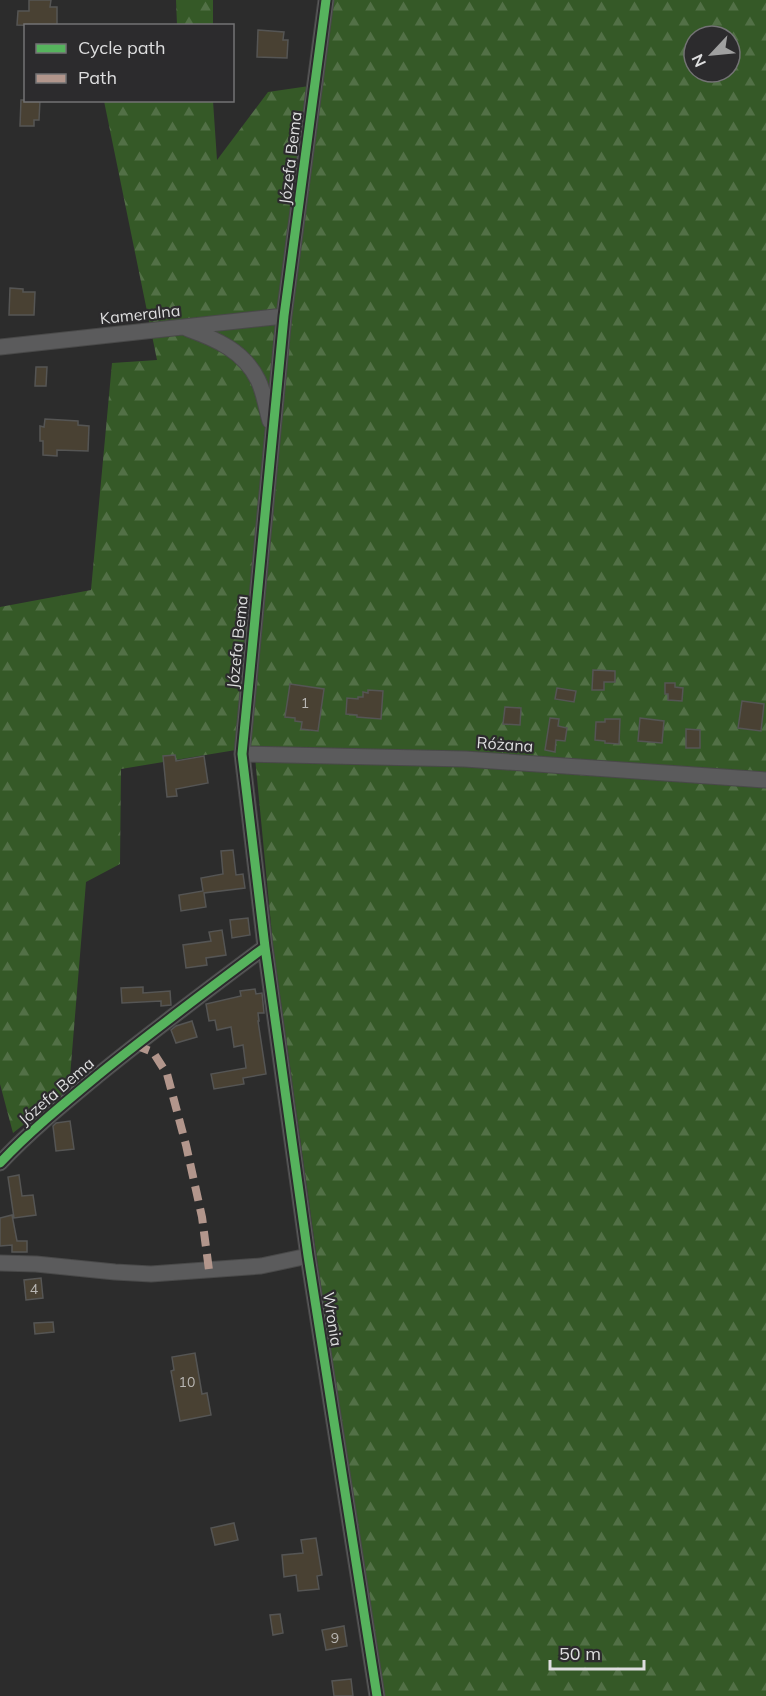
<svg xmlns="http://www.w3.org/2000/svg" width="766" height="1696" font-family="Mulish,sans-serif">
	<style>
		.forest { fill: url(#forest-firs); fill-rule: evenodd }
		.building { fill: #494133; stroke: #555554; stroke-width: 1.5 }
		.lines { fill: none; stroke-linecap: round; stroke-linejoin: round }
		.minor-casing { stroke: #494949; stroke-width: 17 }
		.minor { stroke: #5b5b5c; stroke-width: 15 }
		.quiet { stroke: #b2968c; stroke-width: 8; stroke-dasharray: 15 8; stroke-linecap: butt }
		.cycleway-casing { stroke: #2c2b2d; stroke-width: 13 }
		.cycleway { stroke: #56b35d; stroke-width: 9 }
		.labels { text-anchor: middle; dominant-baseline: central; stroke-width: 4.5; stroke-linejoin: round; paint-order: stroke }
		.number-label { font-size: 14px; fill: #b9b7b4 }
		.street-label { font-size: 16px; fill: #dededf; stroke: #2c2b2d }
	</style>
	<defs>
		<pattern id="forest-firs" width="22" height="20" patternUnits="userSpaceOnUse" patternTransform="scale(1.5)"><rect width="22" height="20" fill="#355927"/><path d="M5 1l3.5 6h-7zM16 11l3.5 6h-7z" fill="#527046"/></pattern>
	</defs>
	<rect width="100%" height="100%" fill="#2c2c2c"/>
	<path class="forest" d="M176,0H213V25H177Z
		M331,0H766V1696H381L317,1259L273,945L254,747L121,769L120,864L86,882L69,1089L13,1133L0,1084V607L91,590L112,363L157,360L104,101H213L217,160L268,92L323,84ZM694,36H730V72H694Z"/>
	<path class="building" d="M29,0H51L50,7H57V26L17,25L18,11H29Z
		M258,30L284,32L283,40H288L287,58L257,57Z
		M21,100H40L39,120H34V126H20Z
		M10,288L23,289V292H35L34,315H9Z
		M36,367H47L46,386H35Z
		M45,419L78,421V425L89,426L88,451L57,450V456L43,455V441H40V426L44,427Z
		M593,670L615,671V682H604V690H592Z
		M665,683H675V687L683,688L682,701L668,700V694H665Z
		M290,684L324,689L318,731L301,729L302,722L295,721V718L285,717Z
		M557,688L576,691L574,702L555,699Z
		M368,690L383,691L381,719L357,717V715L346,714L347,698L358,699V697H363V692L368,693Z
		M742,701L764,704L761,731L738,728Z
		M505,707L521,708L520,725L503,724Z
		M550,718L559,719L558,726L567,728L565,741L556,740L555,752L545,750Z
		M640,718L664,721L662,743L638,741Z
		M605,719H620L619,744L605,743V741L595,740L596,722H605Z
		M686,729L700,730V748H686Z
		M175,755L176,761L204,756L208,783L176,789L177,796L167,797L163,756Z
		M233,850L236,875L243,874L245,888L204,893L206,907L181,911L179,895L203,891L201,878L223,874L221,851Z
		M248,918L250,935L232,938L230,920Z
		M222,930L226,955L206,958L207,965L186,968L183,945L211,941L209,932Z
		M143,987V993L170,991L171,1005L161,1006V1001L122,1003L121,988Z
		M255,989L256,994L262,993L264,1013H258L259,1021H258L266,1074L243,1078L244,1084L214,1089L211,1074L246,1068L243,1045L234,1047L231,1027L217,1030L215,1020L209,1021L206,1004L241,996L240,991Z
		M192,1021L197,1037L176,1043L171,1030L176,1026Z
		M70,1121L74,1149L56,1151L53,1126L56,1123Z
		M19,1175L22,1196L33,1195L36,1215L14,1218L8,1177Z
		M12,1215L17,1241H27V1252H12V1245L0,1246V1218Z
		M41,1278L43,1298L26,1300L24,1280Z
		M53,1322L54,1332L35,1334L34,1323Z
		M195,1353L202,1394L207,1393L211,1415L180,1421L171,1371L174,1370L172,1357Z
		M234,1523L238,1540L215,1545L211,1528Z
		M316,1538L322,1575L317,1576L319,1589L298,1591L296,1575L284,1577L282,1555L303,1553L301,1540Z
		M280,1614L283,1633L273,1635L270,1615Z
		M344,1626L347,1646L326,1650L322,1630Z
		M351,1679L353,1696H334L332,1681Z"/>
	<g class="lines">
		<defs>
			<path id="minor" d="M188,329C216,339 244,351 258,380C264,392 266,408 270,421
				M0,347L284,316
				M242,754L465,759L766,780
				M265,947L308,1256L377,1696
				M0,1163C31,1130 67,1101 102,1072C155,1029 210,988 265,947L242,754L284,316L326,0
				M0,1263L36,1264L115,1272L151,1274L261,1266L308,1256"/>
		</defs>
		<use href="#minor" class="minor-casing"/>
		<use href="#minor" class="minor"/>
		<path class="quiet" d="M135,1045L153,1052L167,1074L186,1145L202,1217L209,1270"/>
		<defs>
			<path id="cycleway" d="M265,947L308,1256L377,1696
				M0,1163C31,1130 67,1101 102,1072C155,1029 210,988 265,947L242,754L284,316L326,0"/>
		</defs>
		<use href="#cycleway" class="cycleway-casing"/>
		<use href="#cycleway" class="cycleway"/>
	</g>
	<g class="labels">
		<g class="number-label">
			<text x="305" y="703">1</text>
			<text x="34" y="1289">4</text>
			<text x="187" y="1382">10</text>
			<text x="335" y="1638">9</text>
		</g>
		<g class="street-label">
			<text transform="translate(290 158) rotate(-83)">Józefa Bema</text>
			<text transform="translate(140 314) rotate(-6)">Kameralna</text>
			<text transform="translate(237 642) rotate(-84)">Józefa Bema</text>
			<text transform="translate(505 744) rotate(4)">Różana</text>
			<text transform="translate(56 1091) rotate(-41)">Józefa Bema</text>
			<text transform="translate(333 1319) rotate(81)">Wronia</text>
		</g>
	</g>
	<rect x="24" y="24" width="210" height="78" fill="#2c2b2d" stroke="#737374" stroke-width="1.5"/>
	<rect x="36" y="44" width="30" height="9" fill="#56b35d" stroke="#737374" stroke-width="1.5"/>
	<text x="78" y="54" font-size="18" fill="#dededf">Cycle path</text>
	<rect x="36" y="74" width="30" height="9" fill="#b2968c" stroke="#737374" stroke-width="1.5"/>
	<text x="78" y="84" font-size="18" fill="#dededf">Path</text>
	<g transform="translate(712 54) rotate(244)"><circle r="28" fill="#2c2b2d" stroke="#737374" stroke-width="1.5"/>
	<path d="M0-4.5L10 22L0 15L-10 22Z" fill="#a0a0a0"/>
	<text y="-9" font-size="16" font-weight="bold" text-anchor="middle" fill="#dededf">N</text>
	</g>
	<path d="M550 1660v9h94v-9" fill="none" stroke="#dededf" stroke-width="3"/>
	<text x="559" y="1660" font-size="18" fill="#dededf" stroke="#2c2b2d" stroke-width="4.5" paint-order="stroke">50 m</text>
</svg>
